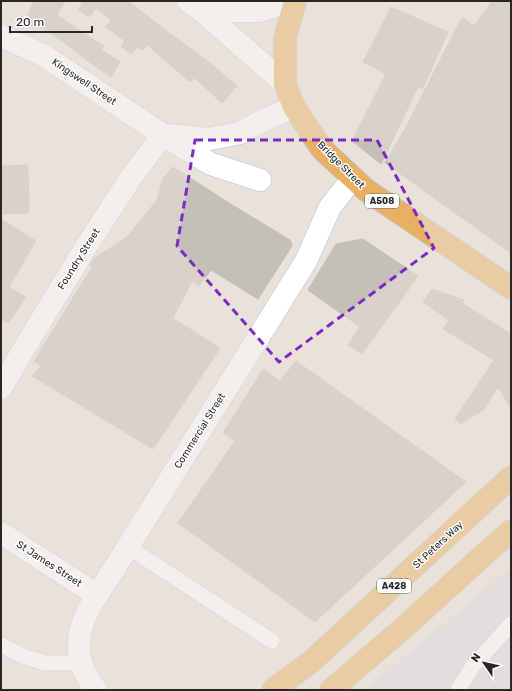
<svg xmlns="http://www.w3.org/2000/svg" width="512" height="691" font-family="Rubik,sans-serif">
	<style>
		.industrial { fill: #dcdae1 }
		.building { fill: #c4bfb9; stroke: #c3beb4 }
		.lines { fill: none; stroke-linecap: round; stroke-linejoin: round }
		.service-casing { stroke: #cfd2df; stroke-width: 17 }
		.minor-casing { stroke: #cfd2df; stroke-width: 24 }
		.trunk-casing { stroke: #c3c3c3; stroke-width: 24 }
		.service { stroke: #fff; stroke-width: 15 }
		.minor { stroke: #fff; stroke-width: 22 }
		.trunk { stroke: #e9b062; stroke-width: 22 }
		.marked { fill: none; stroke: #7b2cbf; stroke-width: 3; stroke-dasharray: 8 5; stroke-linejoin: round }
		.labels { text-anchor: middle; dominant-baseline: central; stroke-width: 3; stroke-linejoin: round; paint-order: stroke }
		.shield { fill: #fff; stroke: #686868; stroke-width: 1 }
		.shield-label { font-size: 9px; font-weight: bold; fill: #272727 }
		.street-label { font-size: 10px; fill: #272727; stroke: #fff }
	</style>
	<rect width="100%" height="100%" fill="#e9e2da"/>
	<path class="industrial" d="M511,567V690H365L447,621Z"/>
	<path class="building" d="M33,1H65L57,15Z
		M34,1L57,15L48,32L25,21Z
		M79,1H102L89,17L79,10L82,3Z
		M102,1H119L106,16L96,8Z
		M119,1H128L145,14L125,41L106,27L111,20L106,16Z
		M492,1H511V253L385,163L406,127L462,17L474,26Z
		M391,7L448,32L423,88L418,87L381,164L352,141L386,74L363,62Z
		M145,14L168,32L155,52L148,45L143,50L138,47L131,54L121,46Z
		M57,15L79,30L66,44L48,32Z
		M79,30L104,46L92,64L66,44Z
		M168,32L210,63L190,82L155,52Z
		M102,50L120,62L111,77L92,64Z
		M210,63L237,86L222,103L195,78Z
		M28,165L29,213L3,214L2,166Z
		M173,167L229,203L184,276L192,281L173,318L92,267L87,263L126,238L157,200L163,178Z
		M229,203L290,240L292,246L258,299L211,270L199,286L184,276Z
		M1,219L36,241L9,287L26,297L9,323L1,319Z
		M363,239L418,276L362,354L348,345L360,327L308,290L336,244Z
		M92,267L220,348L153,449L32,376L41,366L34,361Z
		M432,289L464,300L462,303L511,334V405L510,407L498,387L483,410L460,424L455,419L494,360L443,329L449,320L423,302Z
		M296,361L466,482L315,622L178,523L235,441L223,433L263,369L280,381Z"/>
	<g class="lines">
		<defs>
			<path id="service" d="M128,547L272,641
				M1,645L25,657L46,663H81
				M458,690L473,666L511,624"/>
			<path id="minor" d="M188,1L202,11L285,84
				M202,11H259L291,1
				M1,36L43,55L163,135L211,164L260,180
				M168,135L209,139L240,133L264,120L294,107
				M1,388L25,347L86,247L130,179L163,135
				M1,533L97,595
				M96,690C90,682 84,672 81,663C71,627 96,597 114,569L306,261L330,207L353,178"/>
			<path id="trunk" d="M295,1L285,39V84L294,107L322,149L366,190L511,288
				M273,690L312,661L511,477
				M331,690L409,623L488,551L511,531"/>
		</defs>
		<use href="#service" class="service-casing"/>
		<use href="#minor" class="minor-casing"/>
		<use href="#trunk" class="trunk-casing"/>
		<use href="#service" class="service"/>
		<use href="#minor" class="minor"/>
		<use href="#trunk" class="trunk"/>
	</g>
	<path d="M0 0H512V691H0ZM195,140H377L434,248L279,362L177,246Z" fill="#e9e2da" fill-opacity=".55" fill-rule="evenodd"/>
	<path class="marked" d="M195,140H377L434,248L279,362L177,246Z"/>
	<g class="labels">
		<g class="shield">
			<rect x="365" y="194" width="34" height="14" rx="3"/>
			<rect x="377" y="579" width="34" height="14" rx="3"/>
		</g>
		<g class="shield-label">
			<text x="382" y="201">A508</text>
			<text x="394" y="586">A428</text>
		</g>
		<g class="street-label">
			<text transform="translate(84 82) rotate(34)">Kingswell Street</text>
			<text transform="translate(341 165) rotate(45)">Bridge Street</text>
			<text transform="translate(79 259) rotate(-58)">Foundry Street</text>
			<text transform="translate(200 431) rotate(-58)">Commercial Street</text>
			<text transform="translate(438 545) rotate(-43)">St Peters Way</text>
			<text transform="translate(49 564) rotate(33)">St James Street</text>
		</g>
	</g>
	<rect width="512" height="691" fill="none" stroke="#272727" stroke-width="4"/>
	<g transform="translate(484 663) rotate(304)" stroke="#ffffff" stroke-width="3" paint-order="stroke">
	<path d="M0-3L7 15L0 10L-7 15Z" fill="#272727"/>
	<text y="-6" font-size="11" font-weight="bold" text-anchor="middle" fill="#272727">N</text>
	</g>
	<path d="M10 26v6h82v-6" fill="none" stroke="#272727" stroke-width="2"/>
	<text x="16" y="26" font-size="12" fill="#272727" stroke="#ffffff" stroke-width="3" paint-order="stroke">20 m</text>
</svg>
